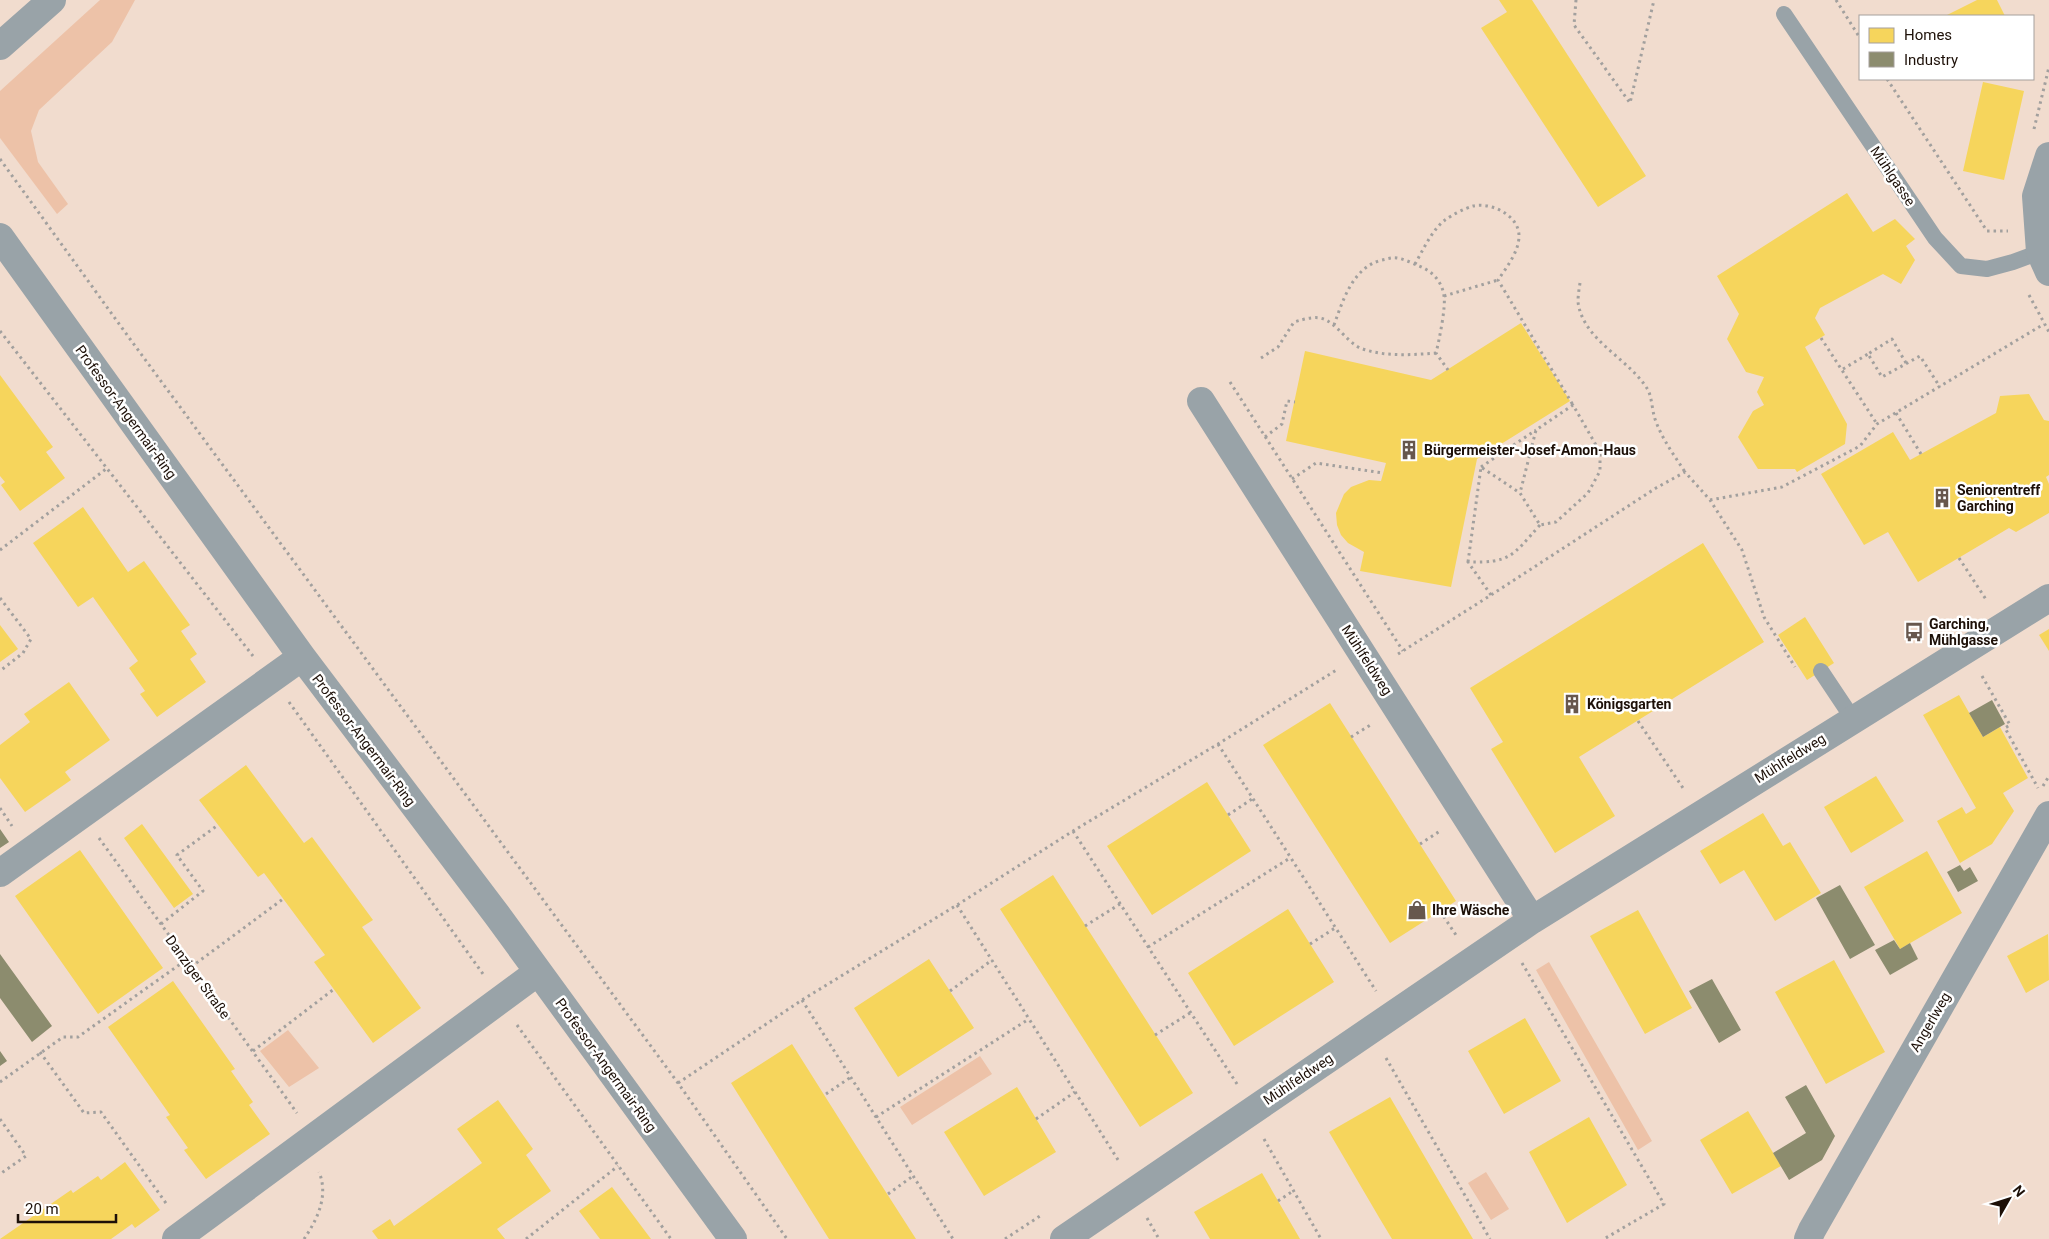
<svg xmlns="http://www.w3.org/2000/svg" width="2049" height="1239" font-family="Roboto,sans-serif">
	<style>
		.green { fill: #edc2a8 }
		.homes { fill: #f6d55c }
		.industry { fill: #8c8c6e }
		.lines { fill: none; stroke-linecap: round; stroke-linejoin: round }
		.path { stroke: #a2a09e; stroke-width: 3; stroke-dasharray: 2.5 4; stroke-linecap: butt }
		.lane { stroke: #99a3a8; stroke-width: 16 }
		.street { stroke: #99a3a8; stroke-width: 28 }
		.labels { text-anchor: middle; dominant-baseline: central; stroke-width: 5; stroke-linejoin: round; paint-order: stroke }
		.street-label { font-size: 14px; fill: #1d1008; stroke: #fff }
		.poi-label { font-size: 14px; font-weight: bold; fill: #1d1008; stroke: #fff; text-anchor: start }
	</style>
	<rect width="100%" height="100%" fill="#f1dcce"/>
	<path class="green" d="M100,0H135L112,42L39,110L31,131L38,162L68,204L57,214L0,138V91Z
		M1549,962L1652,1141L1638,1150L1536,970Z
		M288,1030L319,1068L289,1087L260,1051Z
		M980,1056L992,1074L912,1125L900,1107Z
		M1486,1172L1509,1209L1491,1220L1468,1183Z"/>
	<path class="homes" d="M1499,0H1532L1646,176L1598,207L1481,28L1507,12Z
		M1977,0H1997L2005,16H1945Z
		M1983,82L2024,91L2004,180L1963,171Z
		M1847,193L1873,232L1895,219L1915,239L1906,246L1915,260L1901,284L1883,274L1820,308L1815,318L1825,335L1805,347L1847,424L1845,444L1797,472L1795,469H1758L1738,437L1753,411L1764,405L1757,392L1764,377L1746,372L1727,339L1739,314L1717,276Z
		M1521,323L1570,401L1477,459L1451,587L1360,571L1364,552L1348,543L1341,535L1337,525L1336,513L1344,494L1351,487L1369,480L1381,481L1386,463L1286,441L1305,351L1431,380Z
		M0,375L53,447L46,452L65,478L20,511L1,485L5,482L0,476Z
		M2029,394L2044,420L2049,421V475L2046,477L2049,484V513L2016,532L2009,528L1918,582L1888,532L1864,545L1821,474L1893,432L1910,460L1996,413L2000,396Z
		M83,507L128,572L144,561L190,625L181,631L197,654L190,659L206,682L157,717L140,694L145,691L129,668L138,661L124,641L93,597L78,607L33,543Z
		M1703,543L1764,642L1579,757L1615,816L1555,853L1491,749L1503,742L1470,688Z
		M1805,617L1834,663L1807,680L1778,635Z
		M0,625L18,649L0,662Z
		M2049,629V651L2039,635Z
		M69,682L110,740L65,772L71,780L25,812L0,778V745L30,722L24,714Z
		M1959,695L1983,737L2000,727L2028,778L2003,793L2014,811L1992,844L1960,863L1937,821L1962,807L1966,814L1976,808L1923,715Z
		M1330,703L1456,901L1390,943L1263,745Z
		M246,765L304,843L312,837L373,920L362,927L421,1008L373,1043L314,962L325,955L264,873L258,877L199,800Z
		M1876,776L1904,821L1851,853L1824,807Z
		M1207,782L1251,851L1152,915L1107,846Z
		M1763,813L1783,846L1790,842L1821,893L1775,921L1744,870L1720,884L1700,851Z
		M142,824L193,894L174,908L124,838Z
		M80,850L163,968L98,1014L15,896Z
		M1927,851L1962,913L1900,949L1864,887Z
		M1053,875L1193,1093L1140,1127L1000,909Z
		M1288,909L1334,982L1234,1046L1188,973Z
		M1638,910L1692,1008L1645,1034L1590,936Z
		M2048,934L2049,980L2026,993L2007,956Z
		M929,959L974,1028L898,1077L854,1008Z
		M1834,960L1885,1052L1826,1084L1775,992Z
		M173,981L235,1069L231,1071L253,1102L249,1105L270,1134L206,1179L184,1150L188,1148L166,1117L170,1115L108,1027Z
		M1525,1018L1561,1081L1504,1114L1468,1051Z
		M792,1044L857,1147L916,1239H829L731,1083Z
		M1017,1087L1056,1152L984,1196L944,1132Z
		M1390,1097L1440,1183L1473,1239H1392L1380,1219L1329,1132Z
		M498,1100L533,1149L526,1155L551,1191L497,1229L505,1239H378L372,1231L390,1219L394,1226L482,1163L457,1129Z
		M1748,1111L1781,1166L1732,1194L1700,1140Z
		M1589,1117L1627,1185L1567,1223L1529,1152Z
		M125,1162L160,1210L135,1228L132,1224L111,1239H0L71,1190L73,1193L98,1176L101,1180Z
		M1262,1173L1300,1239H1210L1194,1212Z
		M612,1187L651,1239H600L579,1211Z"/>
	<path class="industry" d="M1992,700L2005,724L1983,737L1969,713Z
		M0,829L9,842L0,848Z
		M1960,865L1964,871L1970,867L1978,881L1958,892L1947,872Z
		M1840,885L1875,945L1850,959L1816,898Z
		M1894,940L1900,949L1910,943L1918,959L1890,975L1875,950Z
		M0,954L52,1026L32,1042L0,998Z
		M1712,979L1741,1030L1719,1043L1689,991Z
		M0,1051L7,1061L0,1066Z
		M1806,1085L1835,1136L1822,1160L1789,1180L1773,1153L1806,1133L1785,1097Z"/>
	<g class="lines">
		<path class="path" d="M1576,0L1574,25L1630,103L1654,0
			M1836,0L1860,38
			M1887,79L1987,231H2008
			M2034,129L2049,67
			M0,159L130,339L678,1083L787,1239
			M1415,264C1423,250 1432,230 1445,220C1452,215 1465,208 1473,206C1491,202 1519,215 1519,236C1519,252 1506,268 1498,280L1573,405
			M1580,283C1579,289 1578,296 1578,302C1583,341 1629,358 1648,390C1652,398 1652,410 1655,419C1662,439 1674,455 1685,472
			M2029,295L2049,332
			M1444,296L1498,280
			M1334,325C1343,300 1353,267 1382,260C1387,259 1392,257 1397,258C1404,259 1412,263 1419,266C1432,271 1442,281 1444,296C1446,307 1439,341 1436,353L1448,370
			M0,331L253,656
			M1821,338L1877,424
			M1261,358L1278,347L1294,322C1321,314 1325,316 1345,336C1349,340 1354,345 1360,348C1384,357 1411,355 1436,353
			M1906,363L1892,339L1868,354L1882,377L1920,356L1940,387
			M1843,369L1868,354
			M1230,382L1403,651
			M1896,413L1921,454
			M1265,437L1282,424L1287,401L1295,402
			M1481,467L1536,430
			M1292,479L1316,463L1383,473
			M1710,500L1782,487L1860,446L1877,424L2044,324
			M0,550L106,469
			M1959,558L1987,601
			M1468,562L1481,467L1520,493L1540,525L1556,522L1588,493L1600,471V452L1573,405L1536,430L1520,493
			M1491,595L1468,562C1511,563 1512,556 1540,525
			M0,598L31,639L23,653L0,671
			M1398,654L1491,595L1656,488L1685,472L1710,500L1742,550L1764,617L1795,667
			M1982,676L2010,725L2005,728L2038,788
			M289,702L483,974
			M1638,721L1685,791
			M1351,737L1372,724
			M1218,744L1376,991
			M2043,786L2049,776
			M0,808L12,826
			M1228,815L1252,799
			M1073,831L1237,1084
			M99,838L297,1113
			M1420,844L1440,831
			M957,905L1120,1163
			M1440,911L1456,935
			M161,924L203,891L177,855L218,825
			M1085,926L1120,904
			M1310,944L1335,928
			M1148,947L1290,858
			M1522,963L1664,1204L1604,1239
			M191,967L283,899
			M950,991L992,960
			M802,1000L953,1239
			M517,1025L671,1239
			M1155,1035L1190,1013
			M253,1051L334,989
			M40,1052L84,1113L101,1112L168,1206
			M1386,1058L1490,1239
			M0,1082L63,1037H78L186,960
			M678,1083L802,1000L957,905L1073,831L1218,744L1338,669
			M826,1094L851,1077
			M876,1117L1029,1019
			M0,1119L26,1156L0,1174
			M1036,1119L1075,1092
			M1264,1139L1321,1239
			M888,1194L913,1176
			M1278,1201L1293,1191
			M1147,1218L1159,1239
			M304,1239C317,1220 329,1196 319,1172
			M526,1239L618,1166
			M1005,1239L1043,1214"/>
		<path class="lane" d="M1784,14L1935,238L1961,266L1987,269L2013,262L2040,252
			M1821,671L1853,719"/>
		<path class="street" d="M0,46L52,0
			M2049,156L2036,196L2040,252L2049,272
			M0,237L302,657L497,915L733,1239
			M1201,401L1532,920
			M0,873L302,657
			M176,1239L538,972
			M1064,1239L1532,920L2049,598
			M1808,1239L1812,1230L2049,815"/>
	</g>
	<defs>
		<symbol id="building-bare" viewBox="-9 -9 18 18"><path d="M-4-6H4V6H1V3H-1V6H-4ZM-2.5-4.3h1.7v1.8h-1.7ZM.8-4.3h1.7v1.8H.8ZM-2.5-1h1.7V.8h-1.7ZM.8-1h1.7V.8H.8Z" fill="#67574d" stroke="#fff" stroke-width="2.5" paint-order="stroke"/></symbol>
		<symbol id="bus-bare" viewBox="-9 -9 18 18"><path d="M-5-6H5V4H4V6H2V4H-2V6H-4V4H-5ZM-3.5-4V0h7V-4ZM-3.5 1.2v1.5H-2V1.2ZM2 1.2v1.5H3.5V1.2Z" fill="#67574d" stroke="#fff" stroke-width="2.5" paint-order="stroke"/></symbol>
		<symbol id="shop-bare" viewBox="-9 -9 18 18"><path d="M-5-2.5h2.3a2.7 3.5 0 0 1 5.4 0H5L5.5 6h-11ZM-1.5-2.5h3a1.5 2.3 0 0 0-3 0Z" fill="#67574d" stroke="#fff" stroke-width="2.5" paint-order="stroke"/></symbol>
	</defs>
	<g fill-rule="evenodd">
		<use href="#building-bare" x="1395" y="436" width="28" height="28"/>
		<use href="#building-bare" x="1928" y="484" width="28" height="28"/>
		<use href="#bus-bare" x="1900" y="618" width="28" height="28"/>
		<use href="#building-bare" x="1558" y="690" width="28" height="28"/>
		<use href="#shop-bare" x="1403" y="896" width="28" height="28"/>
	</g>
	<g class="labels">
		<g class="street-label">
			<text transform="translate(1893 176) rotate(56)">Mühlgasse</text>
			<text transform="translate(126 412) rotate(54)">Professor-Angermair-Ring</text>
			<text transform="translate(1367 660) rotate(57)">Mühlfeldweg</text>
			<text transform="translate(364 740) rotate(53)">Professor-Angermair-Ring</text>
			<text transform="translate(1790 758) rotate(-32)">Mühlfeldweg</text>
			<text transform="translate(198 977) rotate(54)">Danziger Straße</text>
			<text transform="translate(1930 1022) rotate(-60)">Angerlweg</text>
			<text transform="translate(606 1065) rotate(54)">Professor-Angermair-Ring</text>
			<text transform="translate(1298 1079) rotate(-34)">Mühlfeldweg</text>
		</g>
		<g class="poi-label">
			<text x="1424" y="450">Bürgermeister-Josef-Amon-Haus</text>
			<text x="1957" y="490">Seniorentreff<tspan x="1957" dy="16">Garching</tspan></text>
			<text x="1929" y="624">Garching,<tspan x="1929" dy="16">Mühlgasse</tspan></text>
			<text x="1587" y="704">Königsgarten</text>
			<text x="1432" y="910">Ihre Wäsche</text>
		</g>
	</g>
	<rect x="1859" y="15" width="175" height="65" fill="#ffffff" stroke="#a59f9c"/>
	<rect x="1869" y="28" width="25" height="15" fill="#f6d55c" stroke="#a59f9c"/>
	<text x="1904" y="40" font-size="15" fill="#1d1008">Homes</text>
	<rect x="1869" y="52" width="25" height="15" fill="#8c8c6e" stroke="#a59f9c"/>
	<text x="1904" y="65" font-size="15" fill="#1d1008">Industry</text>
	<g transform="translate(2009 1199) rotate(51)" stroke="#ffffff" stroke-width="4" paint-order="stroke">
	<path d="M0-4L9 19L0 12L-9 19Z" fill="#1d1008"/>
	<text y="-8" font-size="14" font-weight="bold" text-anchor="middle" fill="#1d1008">N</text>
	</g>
	<path d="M18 1214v8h98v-8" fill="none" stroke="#1d1008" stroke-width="2.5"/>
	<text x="25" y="1214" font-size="15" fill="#1d1008" stroke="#ffffff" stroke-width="4" paint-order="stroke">20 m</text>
</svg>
